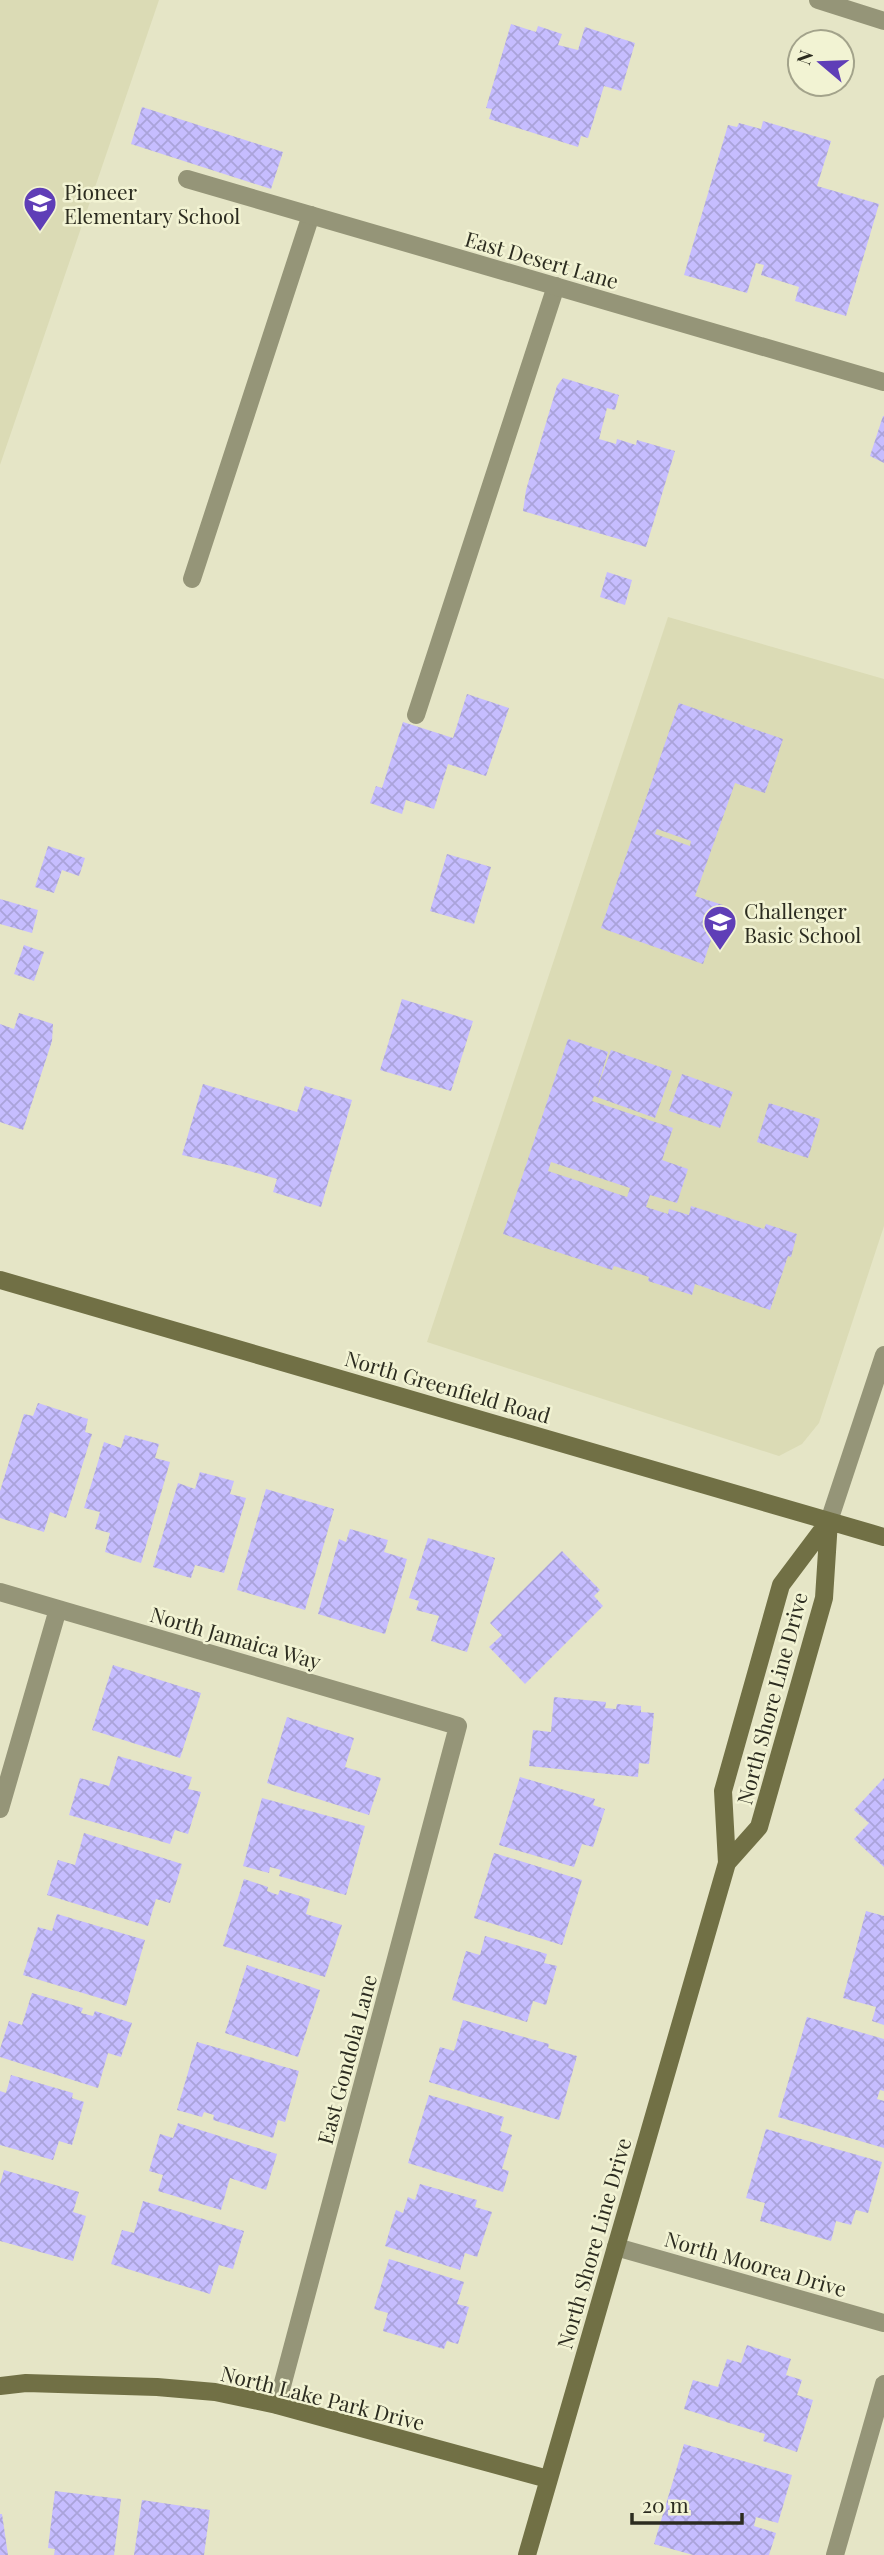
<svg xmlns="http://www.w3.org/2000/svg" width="884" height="2555" font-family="'Playfair Display',serif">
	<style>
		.built { fill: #dbdbb5 }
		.building { fill: url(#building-cross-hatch); fill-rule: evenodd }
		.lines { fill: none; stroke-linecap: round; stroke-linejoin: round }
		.lane { stroke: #959578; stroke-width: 18 }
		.street { stroke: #959578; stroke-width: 18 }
		.secondary { stroke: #717045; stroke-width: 18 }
		.labels { text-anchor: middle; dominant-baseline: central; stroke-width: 5; stroke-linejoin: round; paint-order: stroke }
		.poi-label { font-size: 21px; fill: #2c2c20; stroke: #f2f3d3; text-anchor: start }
		.street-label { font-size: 21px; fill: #2c2c20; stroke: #f2f3d3 }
	</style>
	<defs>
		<pattern id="building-cross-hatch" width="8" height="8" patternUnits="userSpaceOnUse" patternTransform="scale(1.75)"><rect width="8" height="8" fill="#c6bdff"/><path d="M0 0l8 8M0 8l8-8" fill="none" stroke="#aaa3da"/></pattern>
	</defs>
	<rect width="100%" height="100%" fill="#e5e5c6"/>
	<path class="built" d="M0,0H159L0,465Z
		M668,617L884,679V1226L819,1423L802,1444L779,1456L427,1342Z"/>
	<path class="building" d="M511,24L536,32L538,26L562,34L558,45L578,50L585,27L635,43L621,91L604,86L588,138L581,136L578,147L489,119L492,109L486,108Z
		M142,107L283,152L271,189L131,144Z
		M763,121L831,141L817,186L879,204L846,316L795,301L799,287L761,275L764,265L756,263L747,293L684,275L728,125L737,127L739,123L761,129Z
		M563,378L619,395L615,410L607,408L599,439L616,444L617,439L636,445L637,440L675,451L646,547L523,511L526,490L557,386Z
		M883,416H884V463L870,456Z
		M607,572L632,580L625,605L600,597Z
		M467,694L509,708L486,776L448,764L434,809L406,800L402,814L370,803L376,786L382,788L403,722L453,738Z
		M679,703L783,739L765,793L735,783L695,896L723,905L703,964L601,928ZM657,829L691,841L690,846L655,834Z
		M48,846L85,858L79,876L62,870L54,893L35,887Z
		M447,854L491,867L474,924L430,911Z
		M0,899L38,910L32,933L0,924Z
		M24,945L44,952L34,981L14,974Z
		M402,999L473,1021L451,1091L380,1070Z
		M19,1013L53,1024L52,1041L23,1130L0,1122V1024L14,1029Z
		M568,1039L608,1052L597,1089L611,1050L672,1071L655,1118L594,1096L592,1101L673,1128L662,1160L688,1169L677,1203L650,1195L646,1207L668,1214L669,1209L689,1215L691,1206L764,1229L766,1224L797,1234L791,1257L788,1256L770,1310L695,1284L692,1295L648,1281L649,1277L614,1266L612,1270L503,1234ZM551,1162L630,1188L627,1197L548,1171Z
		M682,1074L733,1092L720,1128L669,1111Z
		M203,1084L297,1112L305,1086L352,1100L321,1207L273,1192L277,1179L232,1166L182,1155Z
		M769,1103L820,1119L808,1158L757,1142Z
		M38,1403L88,1419L85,1432L92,1434L66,1518L50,1512L44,1532L0,1518V1491L24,1414L33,1416Z
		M125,1435L159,1444L155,1458L170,1462L141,1563L105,1552L110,1533L95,1529L100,1512L84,1508L104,1442L121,1448Z
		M200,1472L234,1481L230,1494L246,1498L224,1573L195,1565L191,1578L153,1567L178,1483L195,1489Z
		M266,1489L334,1509L305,1610L237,1590Z
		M350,1529L388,1540L384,1552L407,1559L385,1634L318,1614L339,1539L346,1542Z
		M428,1538L495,1558L467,1652L431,1641L439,1616L416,1610L419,1601L409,1598Z
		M562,1551L600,1590L594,1596L603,1606L525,1684L489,1647L502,1635L490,1623Z
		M113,1665L201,1693L180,1758L92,1730Z
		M554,1697L606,1702L605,1708L616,1709L617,1704L641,1706V1712L654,1713L649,1764L639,1763L638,1777L529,1766L533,1730L551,1732Z
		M287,1717L354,1738L345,1767L381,1778L369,1815L267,1783Z
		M118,1756L192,1777L188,1789L201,1792L188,1834L175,1830L170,1844L69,1815L80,1778L109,1786Z
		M520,1777L595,1799L593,1805L605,1809L593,1847L582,1844L574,1867L499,1845Z
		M884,1778V1867L854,1839L869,1823L854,1810Z
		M262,1798L365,1826L346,1895L279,1876L281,1870L270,1867L269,1873L243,1866Z
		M84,1833L182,1864L170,1903L156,1899L148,1926L47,1895L58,1860L75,1865Z
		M494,1853L582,1880L562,1945L474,1918Z
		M244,1879L268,1887L267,1891L278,1895L280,1890L310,1899L306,1914L342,1925L325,1977L223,1946Z
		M866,1911L884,1916V2025L872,2021L876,2007L843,1998Z
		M57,1914L145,1940L126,2006L23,1975L38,1927L52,1931Z
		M485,1936L547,1954L544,1963L557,1966L546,2005L533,2001L527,2022L452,2000L466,1951L480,1955Z
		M247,1965L320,1990L298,2057L225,2033Z
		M32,1993L83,2008L81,2013L93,2016L95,2011L132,2023L121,2057L108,2053L98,2088L0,2057V2049L9,2021L22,2025Z
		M807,2017L884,2039V2091L880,2090L877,2099L884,2101V2148L778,2117Z
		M463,2020L549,2044L548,2048L577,2056L559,2120L429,2082L440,2047L454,2051Z
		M197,2042L299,2071L285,2122L278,2120L273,2138L213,2120L214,2115L204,2112L202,2117L177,2110Z
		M11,2075L73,2093L72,2098L84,2102L72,2145L59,2141L53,2160L0,2145V2091L6,2093Z
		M429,2095L504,2117L500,2131L512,2135L502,2169L509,2171L503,2192L408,2163Z
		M178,2123L277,2154L266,2190L230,2178L221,2210L158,2191L163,2175L149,2171L160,2134L173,2138Z
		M766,2129L882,2162L868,2213L856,2210L851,2225L836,2221L831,2241L760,2221L765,2203L746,2198Z
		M4,2170L79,2192L73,2212L86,2216L73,2261L0,2241V2184Z
		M420,2184L477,2200L475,2207L492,2212L477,2257L465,2253L460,2270L385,2246L396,2210L403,2213L408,2197L415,2200Z
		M143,2201L244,2231L233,2269L219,2265L210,2294L111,2264L122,2230L134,2233Z
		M389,2259L464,2282L457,2304L469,2307L458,2344L447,2341L444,2349L383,2331L388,2313L374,2309Z
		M747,2345L791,2359L786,2375L802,2380L797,2395L813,2400L797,2452L763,2441L765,2434L684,2409L693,2380L718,2387L727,2359L741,2363Z
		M684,2444L792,2475L778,2523L756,2517L754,2526L776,2533L769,2555H693L654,2544Z
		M55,2491L121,2499L114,2555H54L55,2549L48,2548Z
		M142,2500L210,2510L204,2555H134Z
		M0,2514H2L8,2555H0Z"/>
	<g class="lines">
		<path class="lane" d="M818,0L884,21
			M192,579L311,215
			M416,715L556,286"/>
		<path class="street" d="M187,179L884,382
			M829,1521L884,1355
			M0,1592L458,1726L277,2405
			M0,1809L58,1609
			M616,2247L884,2323
			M835,2555L884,2384"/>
		<path class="secondary" d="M0,1280L884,1537
			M727,1863L759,1827L824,1598L829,1521
			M0,2386L26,2383L157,2387L215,2392L277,2405L548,2479
			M527,2555L727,1863L723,1791L781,1585L829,1521"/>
	</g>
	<defs>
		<symbol id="school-pin" viewBox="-11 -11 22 30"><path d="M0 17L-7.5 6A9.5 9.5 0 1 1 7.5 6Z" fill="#5f3eb7" stroke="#f2f3d3"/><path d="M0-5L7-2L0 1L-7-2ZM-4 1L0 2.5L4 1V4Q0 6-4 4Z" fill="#fff"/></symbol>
	</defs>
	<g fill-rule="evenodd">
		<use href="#school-pin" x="21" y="184" width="38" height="52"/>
		<use href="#school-pin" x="701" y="903" width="38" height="52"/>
	</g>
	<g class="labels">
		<g class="poi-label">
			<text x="64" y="191">Pioneer<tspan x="64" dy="24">Elementary School</tspan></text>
			<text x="744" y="910">Challenger<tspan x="744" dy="24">Basic School</tspan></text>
		</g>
		<g class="street-label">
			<text transform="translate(542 259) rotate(16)">East Desert Lane</text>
			<text transform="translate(448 1386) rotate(16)">North Greenfield Road</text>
			<text transform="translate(236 1637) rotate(16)">North Jamaica Way</text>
			<text transform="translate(771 1698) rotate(-75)">North Shore Line Drive</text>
			<text transform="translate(346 2059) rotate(-75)">East Gondola Lane</text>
			<text transform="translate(593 2243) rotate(-74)">North Shore Line Drive</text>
			<text transform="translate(756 2263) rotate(16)">North Moorea Drive</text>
			<text transform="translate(323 2397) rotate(14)">North Lake Park Drive</text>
		</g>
	</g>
	<g transform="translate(821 63) rotate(289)"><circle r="33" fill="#f2f3d3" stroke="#a3a38b" stroke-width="2"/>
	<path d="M0-5L12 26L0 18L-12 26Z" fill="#5f3eb7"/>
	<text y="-10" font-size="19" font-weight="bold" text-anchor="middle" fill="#2c2c20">N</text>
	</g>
	<path d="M632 2513v10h110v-10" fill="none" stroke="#2c2c20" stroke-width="3.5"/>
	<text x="642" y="2513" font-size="21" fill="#2c2c20" stroke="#f2f3d3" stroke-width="5" paint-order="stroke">20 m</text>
</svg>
